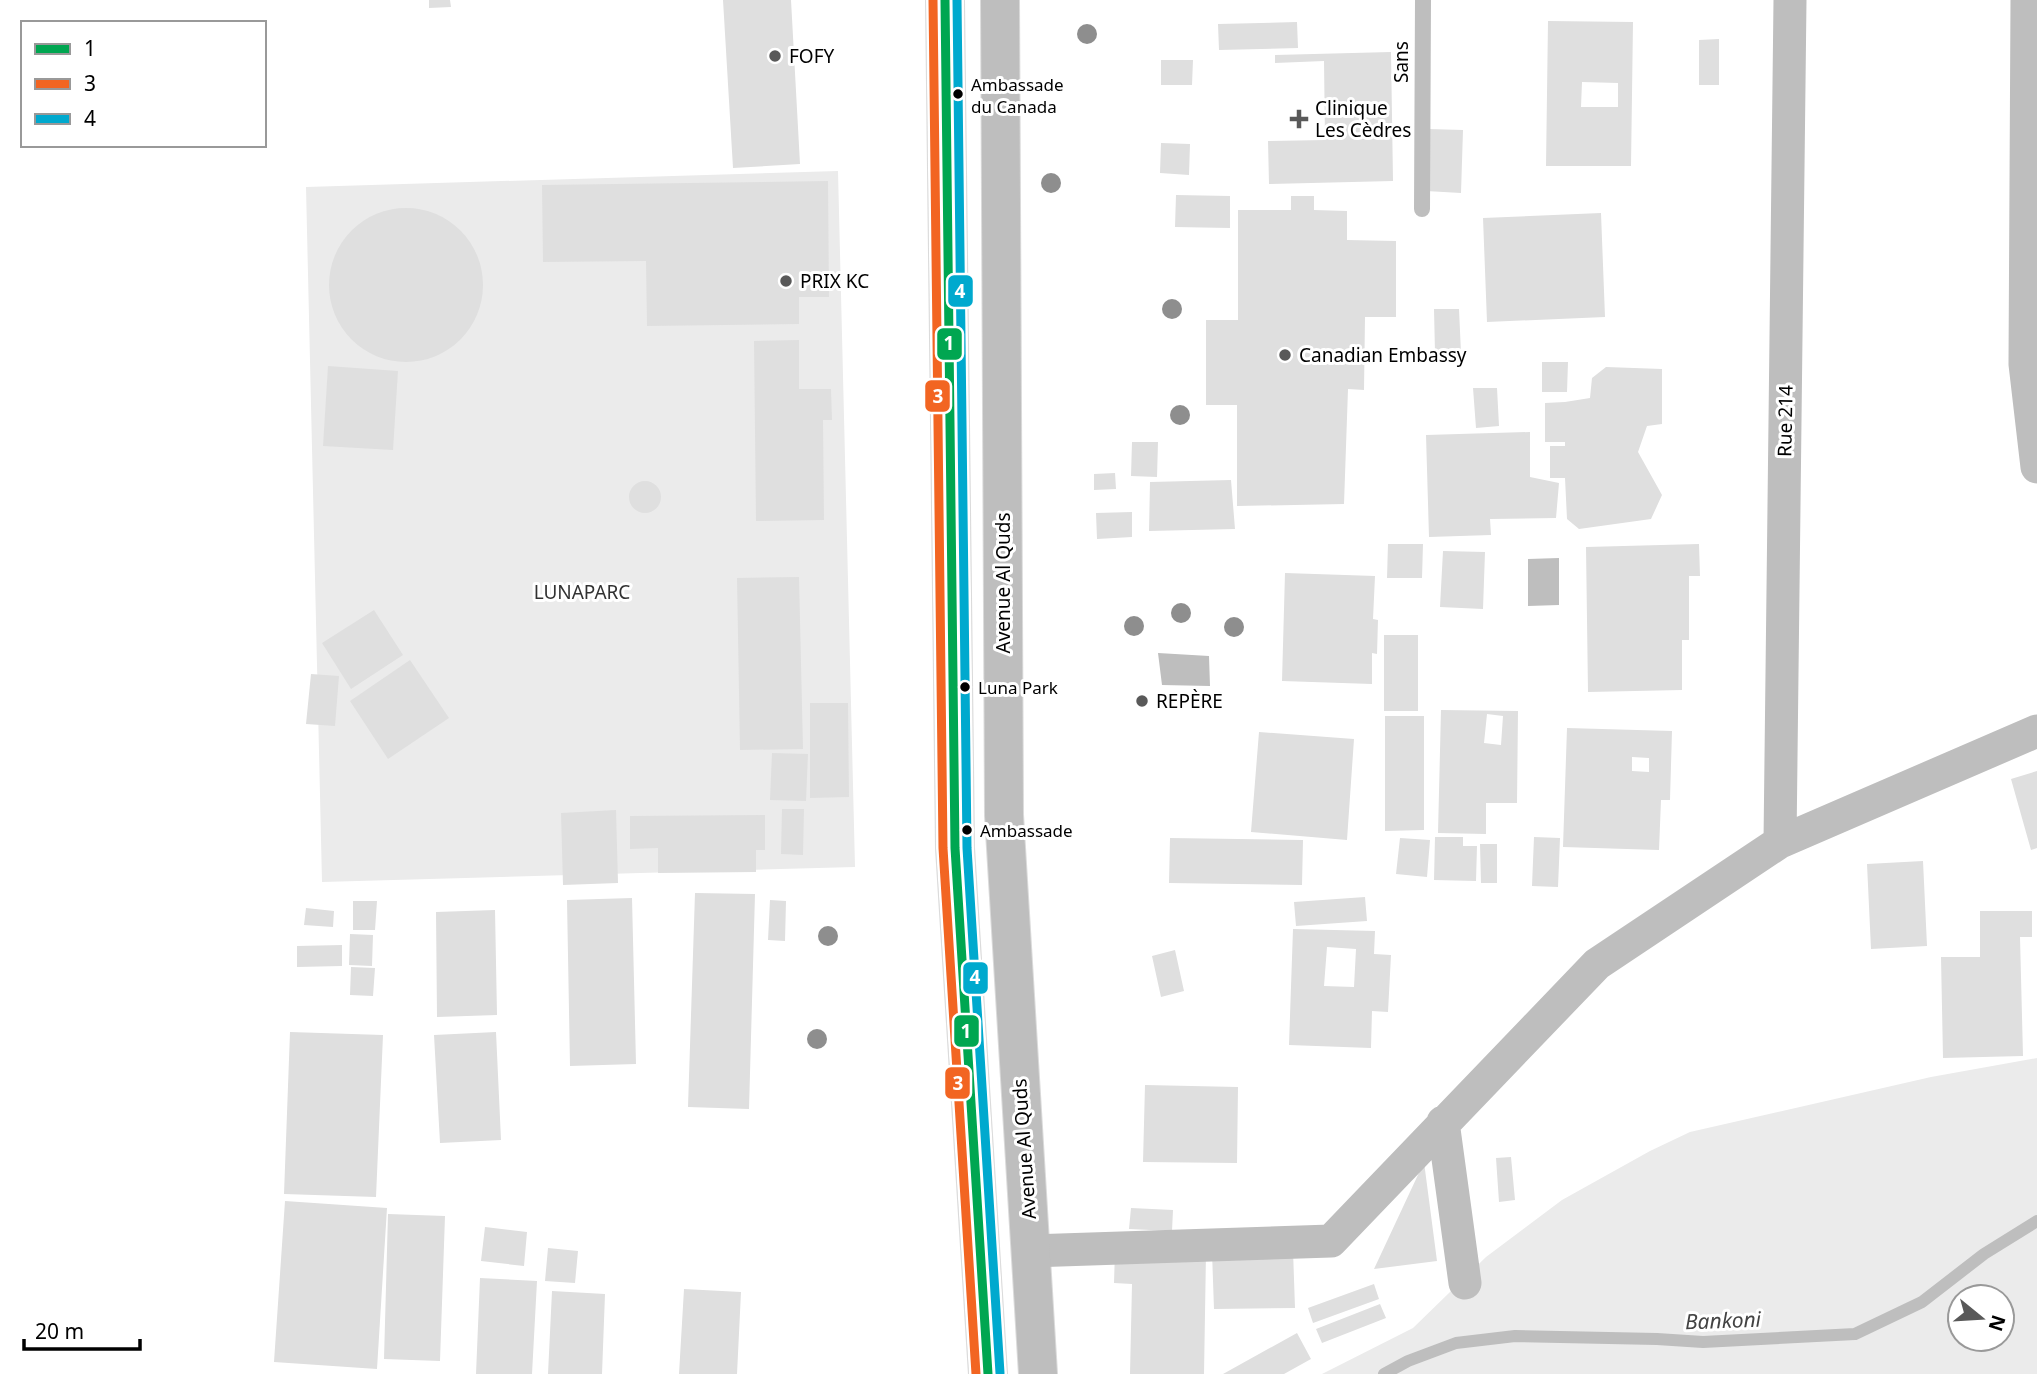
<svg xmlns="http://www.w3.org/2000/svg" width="2037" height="1374" font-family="'Noto Sans',sans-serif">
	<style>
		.green { fill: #ebebeb; fill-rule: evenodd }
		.water { fill: #bebebe }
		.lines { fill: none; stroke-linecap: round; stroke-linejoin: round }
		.stream { stroke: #bebebe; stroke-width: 12 }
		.building { fill: #dfdfdf; fill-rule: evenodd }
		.primary-casing { stroke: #dbdbdb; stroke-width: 40 }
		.service { stroke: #bebebe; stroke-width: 16 }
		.minor { stroke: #bebebe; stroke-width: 33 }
		.primary { stroke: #bebebe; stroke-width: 38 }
		.bus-1-casing { stroke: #fff; stroke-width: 14 }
		.bus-2-casing { stroke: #fff; stroke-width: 14 }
		.bus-3-casing { stroke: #fff; stroke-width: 14 }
		.bus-1 { stroke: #00a651; stroke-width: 9 }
		.bus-2 { stroke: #f26522; stroke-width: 9 }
		.bus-3 { stroke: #00a9ce; stroke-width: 9 }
		.tree { fill: #8e8e8e }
		.poi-dot { fill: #595959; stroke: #fff; stroke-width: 2.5 }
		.bus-dot { fill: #000; stroke: #fff; stroke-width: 2.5 }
		.labels { text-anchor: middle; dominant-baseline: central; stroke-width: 6; stroke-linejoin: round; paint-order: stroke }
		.bus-label { font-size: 17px; fill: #000; stroke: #fff; text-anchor: start }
		.poi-label { font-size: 19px; fill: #000; stroke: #fff; text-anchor: start }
		.street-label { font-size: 19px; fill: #000; stroke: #fff }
		.park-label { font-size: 19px; fill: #323232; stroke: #fff }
		.water-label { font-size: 21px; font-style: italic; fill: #434343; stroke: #fff }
		.line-badge { stroke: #fff; stroke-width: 2.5 }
		.badge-label { font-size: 19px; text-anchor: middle; font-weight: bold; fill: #fff }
	</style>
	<rect width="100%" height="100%" fill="#fff"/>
	<path class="green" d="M838,171L855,867L322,882L306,187Z
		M2037,1058V1374H1322L1413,1328L1486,1257L1562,1200L1650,1151L1690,1132L1931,1077ZM1960,1297H2002V1339H1960Z"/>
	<path class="water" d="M1559,558V605L1528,606V559Z
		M1158,653L1209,656L1210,686L1162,685Z"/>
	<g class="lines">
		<path class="stream" d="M1384,1374L1408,1361L1456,1343L1515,1336L1657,1339L1703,1342L1855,1334L1922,1302L1984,1254L2037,1221"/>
	</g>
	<path class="building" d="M429,0H450L451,7L429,8Z
		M723,0H791L800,164L733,168Z
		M1548,21L1633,22L1631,166H1546ZM1582,82L1618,83V107H1581Z
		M1297,22L1298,48L1219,50L1218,24Z
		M1719,39V85H1699V40Z
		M1391,52L1393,181L1269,184L1268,141L1325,140L1324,61L1275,63V55Z
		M1161,60H1193L1192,85H1161Z
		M1428,129L1463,130L1461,193L1426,191Z
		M1161,143L1190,144L1189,175L1160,173Z
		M828,181L829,297H799V324L647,326L646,261L543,262L542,185Z
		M1176,195L1230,196V228L1175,227Z
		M1291,196H1314V210L1347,211V240L1396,241V317H1365L1364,390L1348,389L1344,504L1237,506V405H1206V320H1238V210H1291Z
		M329 285a77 77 0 1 1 154 0a77 77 0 1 1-154 0Z
		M1601,213L1605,317L1487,322L1483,218Z
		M1434,309H1459L1461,353H1435Z
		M799,340V389H831L832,420H823L824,520L756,521L754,341Z
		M1542,362H1568L1567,392H1542Z
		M328,366L398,371L393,450L323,446Z
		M1606,367L1662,369V424L1647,426L1638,452L1662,495L1651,519L1579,529L1567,519L1565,478H1550V446H1565V442H1545V403L1565,402L1590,398L1592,378Z
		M1473,388H1497L1499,426L1476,428Z
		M1530,432V477L1559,483L1556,518L1490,519L1491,535L1429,537L1426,435Z
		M1132,442H1158L1157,477L1131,476Z
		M1115,473L1116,489L1094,490V474Z
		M1231,480L1235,529L1149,531L1150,482Z
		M629 497a16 16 0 1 1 32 0a16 16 0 1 1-32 0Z
		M1132,512V537L1097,539L1096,513Z
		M1388,544H1423L1422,578H1387Z
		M1699,544L1700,576H1689V640H1682V690L1588,692L1586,547Z
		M1443,551L1485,552L1483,609L1440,607Z
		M1285,573L1375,576L1373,619L1378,620L1377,654L1372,653V684L1282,681Z
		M799,577L803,749L740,750L737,578Z
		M374,610L403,655L351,689L322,643Z
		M1384,635H1418V711H1384Z
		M410,660L449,718L388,759L350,701Z
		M311,674L339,676L335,726L306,724Z
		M810,703H848L849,797L810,798Z
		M1441,710L1518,711L1517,803H1486V834L1438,833ZM1487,714L1503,716L1501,745L1484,743Z
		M1385,716H1424V830L1385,831Z
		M1567,728L1672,731L1670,800H1661L1659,850L1563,847ZM1632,757L1649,758V772L1632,771Z
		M1259,732L1354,739L1347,840L1251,832Z
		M772,753L808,754L806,801L770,800Z
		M2037,771V848L2031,850L2011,779Z
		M782,809H804L803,855L781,854Z
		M616,810L618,883L563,885L561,813Z
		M765,815V850H756V872L658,873V848L630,849V816Z
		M1435,837H1463V846H1477L1476,881L1434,880Z
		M1534,837L1560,838L1558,887L1532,886Z
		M1170,838L1303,840L1302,885L1169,883Z
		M1400,838L1430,840L1427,877L1396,874Z
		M1480,844H1497V883H1481Z
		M1923,861L1927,946L1871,949L1867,864Z
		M695,893L755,894L749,1109L688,1107Z
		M1365,897L1367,921L1296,926L1294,902Z
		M632,898L636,1064L570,1066L567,900Z
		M770,900L786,901L785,941L768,940Z
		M353,901H377L375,930H353Z
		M306,908L334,911L333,927L304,925Z
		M495,910L497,1015L437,1017L436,912Z
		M1980,911H2032V937H2020L2023,1056L1943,1058L1941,957H1980Z
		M1293,929L1375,931L1374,954L1391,955L1388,1012L1372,1011L1371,1048L1289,1045ZM1327,947L1356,949L1354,987L1324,986Z
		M350,934L373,935L372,966L349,965Z
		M342,945V966L297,967V946Z
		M1175,950L1184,991L1161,997L1152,956Z
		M351,967L375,968L373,996L350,995Z
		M290,1032L383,1035L376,1197L284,1194Z
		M496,1032L501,1140L440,1143L434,1035Z
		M1145,1085L1238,1087L1237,1163L1143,1162Z
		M1511,1157L1515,1200L1499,1202L1496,1158Z
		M1424,1162L1437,1261L1374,1269Z
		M285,1201L387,1208L377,1369L274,1362Z
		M1131,1208L1173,1210L1172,1231L1129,1229Z
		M388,1214L445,1216L440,1361L384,1359Z
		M485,1227L527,1232L524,1266L481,1261Z
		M548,1248L578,1251L575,1283L545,1281Z
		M1293,1250L1295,1308L1214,1309L1212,1252Z
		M1115,1251L1206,1253L1204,1374H1130L1132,1284L1114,1283Z
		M480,1278L537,1281L532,1374H476Z
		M1374,1284L1379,1299L1313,1323L1308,1308Z
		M684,1289L741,1292L737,1374H679Z
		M552,1291L605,1294L602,1374H548Z
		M1380,1304L1386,1318L1322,1343L1316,1329Z
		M1297,1333L1311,1359L1284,1374H1223Z"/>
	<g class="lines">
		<defs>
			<path id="primary" d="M945,0L955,848L988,1374
				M1000,0L1004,815L1038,1374"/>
		</defs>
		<use href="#primary" class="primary-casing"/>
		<path class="service" d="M1422,209L1423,0"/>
		<path class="minor" d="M2027,0L2025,364L2037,467
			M1780,842L1790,0
			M1443,1122L1465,1283
			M1030,1251L1331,1241L1597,964L1780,842L2037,731"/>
		<use href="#primary" class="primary"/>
		<defs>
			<path id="bus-1" d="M945,0L955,848L988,1374"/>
			<path id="bus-2" d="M933,0L943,848L976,1374"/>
			<path id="bus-3" d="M957,0L967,848L1000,1373"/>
		</defs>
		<use href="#bus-1" class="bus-1-casing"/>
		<use href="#bus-2" class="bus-2-casing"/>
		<use href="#bus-3" class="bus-3-casing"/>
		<use href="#bus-1" class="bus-1"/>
		<use href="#bus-2" class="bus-2"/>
		<use href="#bus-3" class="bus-3"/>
	</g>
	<g class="tree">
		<circle cx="1087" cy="34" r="10"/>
		<circle cx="1051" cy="183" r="10"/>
		<circle cx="1172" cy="309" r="10"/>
		<circle cx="1180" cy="415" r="10"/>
		<circle cx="1181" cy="613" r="10"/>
		<circle cx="1134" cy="626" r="10"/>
		<circle cx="1234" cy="627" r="10"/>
		<circle cx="828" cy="936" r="10"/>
		<circle cx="817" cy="1039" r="10"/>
	</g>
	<g class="poi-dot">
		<circle cx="775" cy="56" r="7"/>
		<path d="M1295.5 108.5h7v7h7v7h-7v7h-7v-7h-7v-7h7z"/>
		<circle cx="786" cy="281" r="7"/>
		<circle cx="1285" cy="355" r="7"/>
		<circle cx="1142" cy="701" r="7"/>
	</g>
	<g class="bus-dot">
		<circle cx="958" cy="94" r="6"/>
		<circle cx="965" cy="687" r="6"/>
		<circle cx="967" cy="830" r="6"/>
	</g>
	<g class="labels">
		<g class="bus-label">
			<text x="971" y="84">Ambassade<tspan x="971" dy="22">du Canada</tspan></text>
			<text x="978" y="687">Luna Park</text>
			<text x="980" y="830">Ambassade</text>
		</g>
		<g class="poi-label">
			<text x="789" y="56">FOFY</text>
			<text x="1315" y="108">Clinique<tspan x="1315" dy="22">Les Cèdres</tspan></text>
			<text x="800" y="281">PRIX KC</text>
			<text x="1299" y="355">Canadian Embassy</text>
			<text x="1156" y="701">REPÈRE</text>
		</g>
		<g class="street-label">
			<text transform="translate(1401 62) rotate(-90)">Sans</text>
			<text transform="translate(1785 421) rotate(-89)">Rue 214</text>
			<text transform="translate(1003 583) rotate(-90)">Avenue Al Quds</text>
			<text transform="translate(1024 1149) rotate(-94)">Avenue Al Quds</text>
		</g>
		<g class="park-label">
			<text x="582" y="592">LUNAPARC</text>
		</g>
		<g class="water-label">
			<text transform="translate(1723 1320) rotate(-2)">Bankoni</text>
		</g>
	</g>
	<g class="line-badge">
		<rect x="947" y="274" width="27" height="34" rx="7" fill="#00a9ce"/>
		<rect x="936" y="327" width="27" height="34" rx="7" fill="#00a651"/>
		<rect x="924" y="379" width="27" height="34" rx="7" fill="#f26522"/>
		<rect x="962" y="961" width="27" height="34" rx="7" fill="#00a9ce"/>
		<rect x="953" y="1014" width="27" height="34" rx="7" fill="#00a651"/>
		<rect x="944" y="1066" width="27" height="34" rx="7" fill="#f26522"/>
	</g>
	<g class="badge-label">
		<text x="960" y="298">4</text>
		<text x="949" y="350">1</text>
		<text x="938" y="403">3</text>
		<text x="975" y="984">4</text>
		<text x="966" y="1038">1</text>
		<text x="958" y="1090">3</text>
	</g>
	<rect x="21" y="21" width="245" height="126" fill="#ffffff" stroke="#999999" stroke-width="2"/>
	<rect x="35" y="44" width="35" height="10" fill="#00a651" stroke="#999999" stroke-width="2"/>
	<text x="84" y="56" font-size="21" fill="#000000">1</text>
	<rect x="35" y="79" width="35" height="10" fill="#f26522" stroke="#999999" stroke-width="2"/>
	<text x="84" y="91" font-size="21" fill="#000000">3</text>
	<rect x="35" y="114" width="35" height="10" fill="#00a9ce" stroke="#999999" stroke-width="2"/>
	<text x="84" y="126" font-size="21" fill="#000000">4</text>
	<g transform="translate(1981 1318) rotate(108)"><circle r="33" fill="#ffffff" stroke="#999999" stroke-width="2"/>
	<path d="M0-5L12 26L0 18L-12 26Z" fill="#595959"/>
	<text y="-10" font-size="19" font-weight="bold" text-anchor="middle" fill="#000000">N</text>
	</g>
	<path d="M24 1339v10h116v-10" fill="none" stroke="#000000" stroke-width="3.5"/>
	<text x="35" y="1339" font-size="21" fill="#000000" stroke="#ffffff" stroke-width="5" paint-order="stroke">20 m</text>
</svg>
